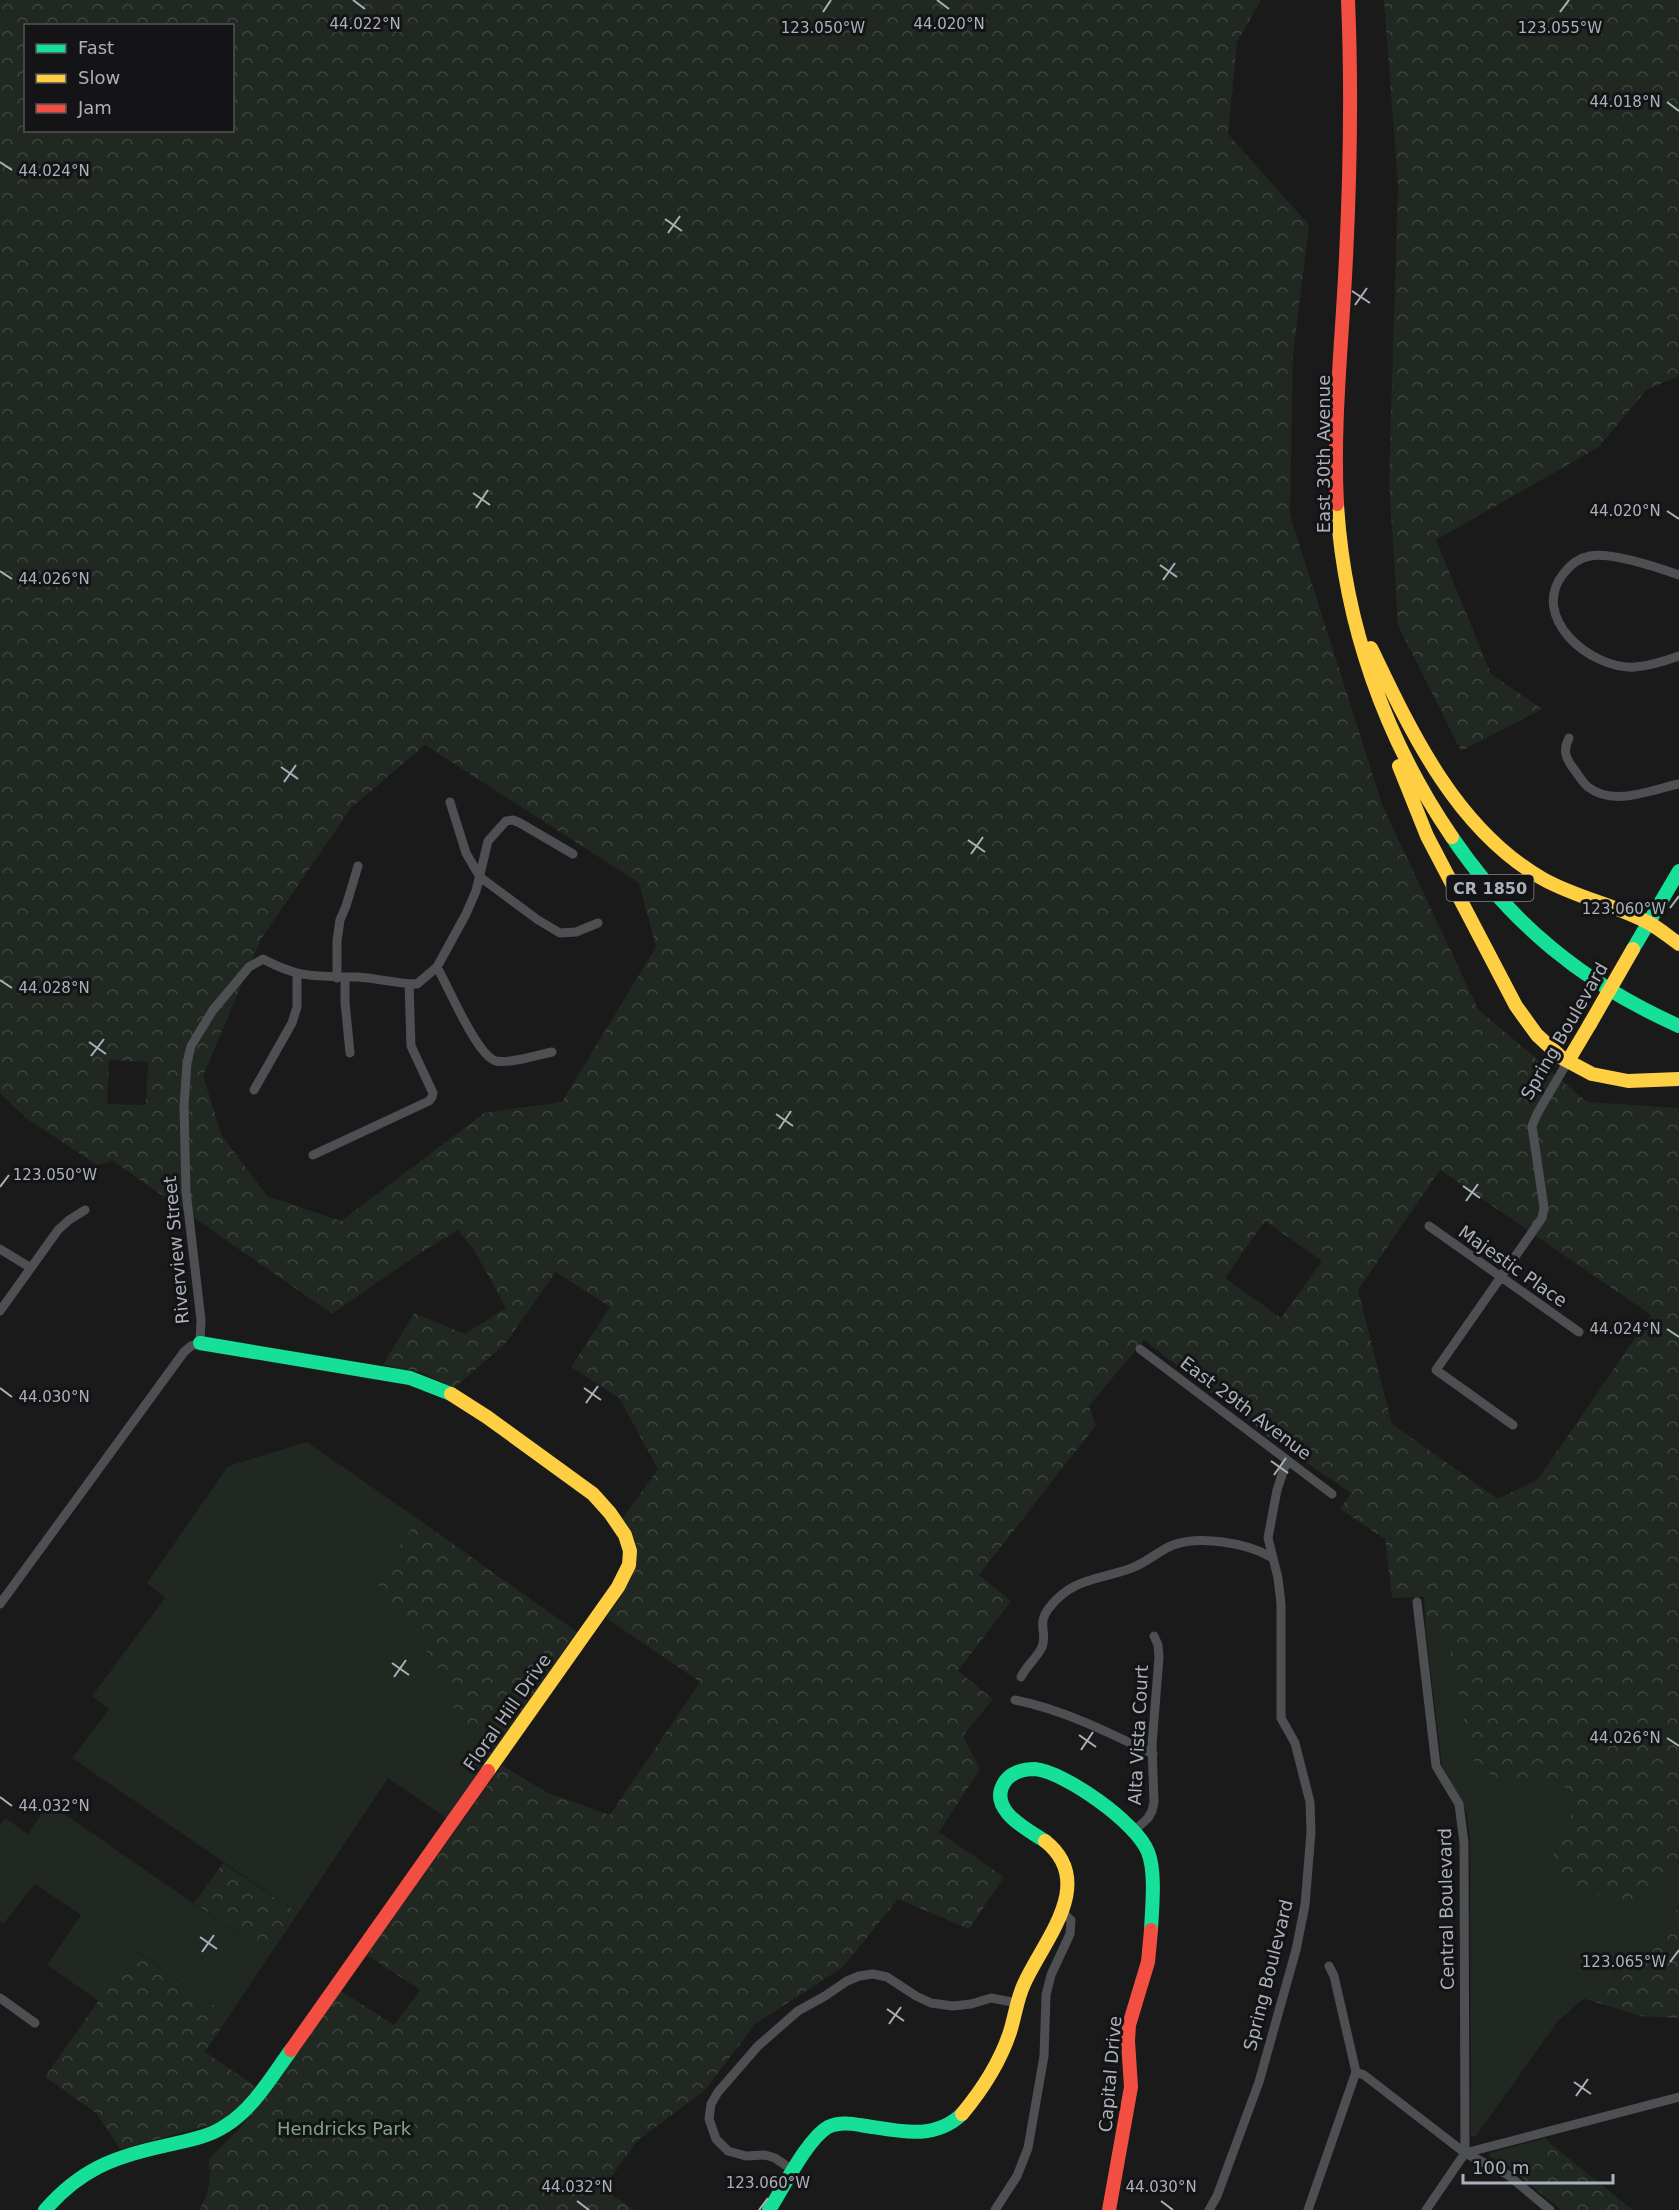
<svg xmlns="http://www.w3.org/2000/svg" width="1679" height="2210" font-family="'DejaVu Sans',sans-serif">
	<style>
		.green { fill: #202821 }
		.forest { fill: url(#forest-crowns); fill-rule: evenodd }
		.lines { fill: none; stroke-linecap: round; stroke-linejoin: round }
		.street { stroke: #4e4f53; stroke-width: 9 }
		.fast { stroke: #16e098; stroke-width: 14 }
		.slow { stroke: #ffcf43; stroke-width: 14 }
		.jam { stroke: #f24e42; stroke-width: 14 }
		.slow-bridge { stroke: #ffcf43; stroke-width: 14 }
		.ticks { fill: none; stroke: #abb1bb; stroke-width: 2 }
		.labels { text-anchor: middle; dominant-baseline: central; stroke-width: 6; stroke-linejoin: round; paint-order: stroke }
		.shield { fill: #141416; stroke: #7e828a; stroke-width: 1.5 }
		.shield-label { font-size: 16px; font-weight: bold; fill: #abb1bb }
		.street-label { font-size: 18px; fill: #abb1bb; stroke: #141416 }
		.park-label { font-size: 18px; fill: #82a683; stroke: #141416 }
		.ticks-label { font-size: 15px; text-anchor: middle; fill: #abb1bb; stroke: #141416; stroke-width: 6; stroke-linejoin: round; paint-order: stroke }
	</style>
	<defs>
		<pattern id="forest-crowns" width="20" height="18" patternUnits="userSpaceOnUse" patternTransform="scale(1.5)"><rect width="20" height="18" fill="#202821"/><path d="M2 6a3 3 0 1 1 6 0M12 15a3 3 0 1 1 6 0" fill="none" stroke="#3e453f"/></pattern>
	</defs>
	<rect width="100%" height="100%" fill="#1a1a1a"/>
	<path class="green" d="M307,1442L418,1519L377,1581L444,1676L460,1729L493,1752L448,1819L388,1778L298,1913L72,1758L109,1709L92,1696L165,1598L147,1583L228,1466Z
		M1438,1631L1447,1637L1471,1756L1502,1779H1563L1571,1814L1551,1859L1650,1898L1673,1861L1679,1859V1905L1660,1941L1649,1952L1605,1980L1558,2021L1476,2136H1471L1470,1838L1467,1813L1442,1766L1426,1633Z
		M49,1803L269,1956L229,2016L135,1950L99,2001L47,1965L81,1915L35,1884L3,1924L0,1922V1826L5,1818L28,1834Z
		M1546,2138L1551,2144L1523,2179L1507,2165L1490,2157V2153Z"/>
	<path class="forest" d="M0,0H1261L1237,42L1228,134L1309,225L1293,356L1290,515L1383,807L1478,1009L1587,1102L1679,1108V1859L1673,1861L1650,1898L1631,1905L1575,1887L1551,1859L1571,1814L1563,1780L1502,1779L1482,1771L1471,1756L1447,1637L1438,1631L1426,1633L1424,1597L1392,1598L1385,1539L1340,1509L1351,1493L1274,1441L1144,1340L1089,1406L1096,1425L979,1575L1011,1601L958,1671L993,1699L963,1736L980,1769L939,1832L1004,1877L969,1929L898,1899L843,1967L755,2024L705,2090L636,2142L603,2189L634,2210H199C210,2194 210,2177 209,2159L240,2128L341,1991L394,2025L420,1990L367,1955L502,1765L546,1792L610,1815L700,1682L606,1618C622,1594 647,1567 633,1535C631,1530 626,1524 622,1519L658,1469L619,1398L571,1367L610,1307L556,1272L504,1345L454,1388L421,1372L383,1365L414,1313L465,1334L506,1308L474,1250L458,1230L417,1255L332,1314L113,1161L97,1165L26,1118L0,1093ZM26,26H232V130H26ZM425,745L639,883L656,947L562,1102L484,1113L341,1221L267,1196L222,1136L203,1076L261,939L351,808ZM109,1060L148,1062L146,1105L107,1104ZM1440,1170L1651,1315L1538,1479L1498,1499L1392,1424L1358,1290ZM1265,1221L1322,1261L1281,1318L1225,1278Z
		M1384,0H1679V376L1646,390L1599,447L1436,540L1491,674L1542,709L1461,751L1398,625L1389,480L1398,186Z
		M418,1519L577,1632L493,1752L460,1729L444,1676L376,1581Z
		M223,1863L298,1913L269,1956L194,1903Z
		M1679,1905V2018L1640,2016L1582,1998L1605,1980L1649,1952L1660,1941Z
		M134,1950L229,2016L205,2052L258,2088L239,2107L218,2123L120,2149L96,2113L45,2077Z
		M1551,2144L1633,2210H1562L1523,2179Z"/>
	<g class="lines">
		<path class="street" d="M1679,575C1659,568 1611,552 1590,556C1579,558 1571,564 1564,573C1528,617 1591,670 1635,667C1650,666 1665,661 1679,656
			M1569,738C1563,750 1565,757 1573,768C1578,774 1582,782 1588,787C1614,807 1650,790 1679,784
			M450,802L466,853L480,877L538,920L560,933L576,932L598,923
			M437,967C448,986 477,1056 496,1061C509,1064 538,1055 552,1052
			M337,978V941L340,920L346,906L358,866
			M345,978V1002L350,1053
			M254,1090L292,1023L297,1007V973
			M313,1155L429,1101L432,1097L433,1093L411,1046L409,984
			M1429,1226L1579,1332
			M0,1249L31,1268
			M0,1311L58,1230L69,1220L85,1210
			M1140,1349L1332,1494
			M1513,1425L1436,1370L1542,1218L1544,1208L1532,1126L1537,1114L1568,1061
			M1417,1602L1436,1766L1459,1804L1464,1843L1465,2153L1426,2210
			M0,1604L184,1352L191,1346L200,1343L201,1320L186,1191L184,1106L187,1063L191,1046L213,1010L249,967L263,959C300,979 316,976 357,977C377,978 397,984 417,984L437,967L466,914L476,891L488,841L506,821L513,820L520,823L573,854
			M1021,1677C1026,1666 1037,1658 1042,1647C1048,1632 1036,1625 1049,1608C1072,1578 1098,1580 1129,1569C1145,1564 1158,1551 1173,1545C1200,1535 1247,1543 1271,1557
			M1015,1700C1064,1710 1108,1732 1153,1754
			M1134,1831L1148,1818L1152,1811L1154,1802L1152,1745L1159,1657L1158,1645L1154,1636
			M0,1998L35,2023
			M1356,2072L1364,2075L1465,2153L1508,2175L1550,2210
			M1465,2153L1679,2097
			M794,2171L775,2158L765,2155L746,2156L728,2151L716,2139L709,2119L711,2104L718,2092L758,2046L798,2011L825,1996L847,1981L859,1976L873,1974L887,1977L916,1996L931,2003L953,2006L971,2004L991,1998L1018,2003
			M995,2210L1017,2176L1028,2148L1044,2056L1046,1995L1051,1975L1070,1934L1071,1920L1062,1912
			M1209,2210L1217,2196L1259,2082L1296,1950L1305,1905L1311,1832L1310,1802L1295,1743L1281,1718V1604L1278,1578L1268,1538L1277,1490L1287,1460
			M1308,2210L1356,2072L1334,1976L1329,1966"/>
		<path class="fast" d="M1452,837C1510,923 1584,984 1679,1026
			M1633,949L1679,871
			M200,1343L410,1378L451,1394
			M1045,1841C1026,1829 985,1808 1006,1780C1013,1772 1024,1769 1035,1769C1065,1772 1137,1823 1148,1852C1156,1872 1152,1908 1151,1930
			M45,2210C80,2170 113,2157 164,2146C184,2141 207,2138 225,2126C253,2109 272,2076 291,2050
			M769,2210C783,2189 807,2139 828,2127C838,2122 850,2123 860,2125C895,2130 933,2142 962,2114"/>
		<path class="slow" d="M1337,504C1344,623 1385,739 1452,837
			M1371,648C1412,734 1457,830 1543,879C1577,898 1616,905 1649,923C1660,929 1669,937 1679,944
			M1399,766L1427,836L1516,1006L1537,1035L1562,1058L1592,1074L1628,1081L1679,1079
			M1568,1061L1590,1024
			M451,1394L487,1417L593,1494L610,1513L625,1535L630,1551L629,1565L618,1587L488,1771
			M962,2114C982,2090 1000,2062 1010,2032C1015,2016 1017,1999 1024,1984C1043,1941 1098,1883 1045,1841"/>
		<path class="jam" d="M1337,504C1333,428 1341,352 1345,277C1350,185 1352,92 1348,0
			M291,2050L488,1771
			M1109,2210L1131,2087L1128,2041L1129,2025L1148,1962L1151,1930"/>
		<path class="slow-bridge" d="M1590,1024L1633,949"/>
	</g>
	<path class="ticks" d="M353,0L365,9M937,0L949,9M823,12L831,0M1560,12L1569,0M1667,102L1679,111M0,162L12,170M665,219L682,231M668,233L680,216M1352,291L1370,303M1355,305L1367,288M473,493L490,505M476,508L488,490M1667,511L1679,519M1160,565L1177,577M0,571L12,579M1163,580L1175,563M281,767L298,779M284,782L296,765M968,840L985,852M971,854L983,837M1670,908L1679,896M0,980L12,988M89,1042L106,1054M91,1056L104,1039M776,1114L793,1126M779,1129L791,1111M1463,1186L1480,1198M0,1187L9,1175M1466,1201L1478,1184M1667,1329L1679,1337M0,1388L12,1397M584,1388L601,1400M586,1403L598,1386M1271,1461L1288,1473M1274,1475L1286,1458M392,1663L409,1675M394,1677L406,1660M1079,1735L1096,1747M1667,1738L1679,1746M1081,1750L1093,1732M0,1797L12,1806M200,1937L217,1949M202,1952L214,1935M1670,1962L1679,1950M887,2009L904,2021M889,2024L901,2007M1574,2082L1591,2094M1576,2096L1588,2079M577,2201L589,2210M1161,2201L1173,2210M759,2210L768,2198"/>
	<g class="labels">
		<rect class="shield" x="1446.5" y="875" width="87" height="26" rx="4.5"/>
		<g class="shield-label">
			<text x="1490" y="888">CR 1850</text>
		</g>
		<g class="street-label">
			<text transform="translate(1323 454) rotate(-90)">East 30th Avenue</text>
			<text transform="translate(1564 1031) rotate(-60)">Spring Boulevard</text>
			<text transform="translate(176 1250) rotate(-95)">Riverview Street</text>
			<text transform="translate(1513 1266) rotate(35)">Majestic Place</text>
			<text transform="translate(1246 1408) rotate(37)">East 29th Avenue</text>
			<text transform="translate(507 1712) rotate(-55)">Floral Hill Drive</text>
			<text transform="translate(1138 1735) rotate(-87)">Alta Vista Court</text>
			<text transform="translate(1446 1909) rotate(-91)">Central Boulevard</text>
			<text transform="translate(1268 1975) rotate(-76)">Spring Boulevard</text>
			<text transform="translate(1110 2074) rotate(-85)">Capital Drive</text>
		</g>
		<g class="park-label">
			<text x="344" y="2128">Hendricks Park</text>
		</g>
	</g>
	<g class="ticks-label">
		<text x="365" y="29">44.022°N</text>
		<text x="949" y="29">44.020°N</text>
		<text x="823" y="33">123.050°W</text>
		<text x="1560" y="33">123.055°W</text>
		<text x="1625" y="107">44.018°N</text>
		<text x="54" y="176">44.024°N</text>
		<text x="1625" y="516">44.020°N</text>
		<text x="54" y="584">44.026°N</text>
		<text x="1624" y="914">123.060°W</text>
		<text x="54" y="993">44.028°N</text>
		<text x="55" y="1180">123.050°W</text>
		<text x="1625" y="1334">44.024°N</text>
		<text x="54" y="1402">44.030°N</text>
		<text x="1625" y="1743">44.026°N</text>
		<text x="54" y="1811">44.032°N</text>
		<text x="1624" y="1967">123.065°W</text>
		<text x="768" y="2188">123.060°W</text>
		<text x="577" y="2192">44.032°N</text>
		<text x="1161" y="2192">44.030°N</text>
	</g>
	<rect x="24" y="24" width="210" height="108" fill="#141416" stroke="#505358" stroke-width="1.5"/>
	<rect x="36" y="44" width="30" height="9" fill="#16e098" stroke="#505358" stroke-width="1.5"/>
	<text x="78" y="54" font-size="18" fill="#abb1bb">Fast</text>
	<rect x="36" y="74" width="30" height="9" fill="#ffcf43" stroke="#505358" stroke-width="1.5"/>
	<text x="78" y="84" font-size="18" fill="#abb1bb">Slow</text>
	<rect x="36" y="104" width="30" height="9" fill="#f24e42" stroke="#505358" stroke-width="1.5"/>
	<text x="78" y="114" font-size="18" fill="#abb1bb">Jam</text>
	<path d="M1463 2174v9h150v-9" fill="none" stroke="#abb1bb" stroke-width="3"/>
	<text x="1472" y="2174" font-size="18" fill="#abb1bb" stroke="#141416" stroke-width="4.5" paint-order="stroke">100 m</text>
</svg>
